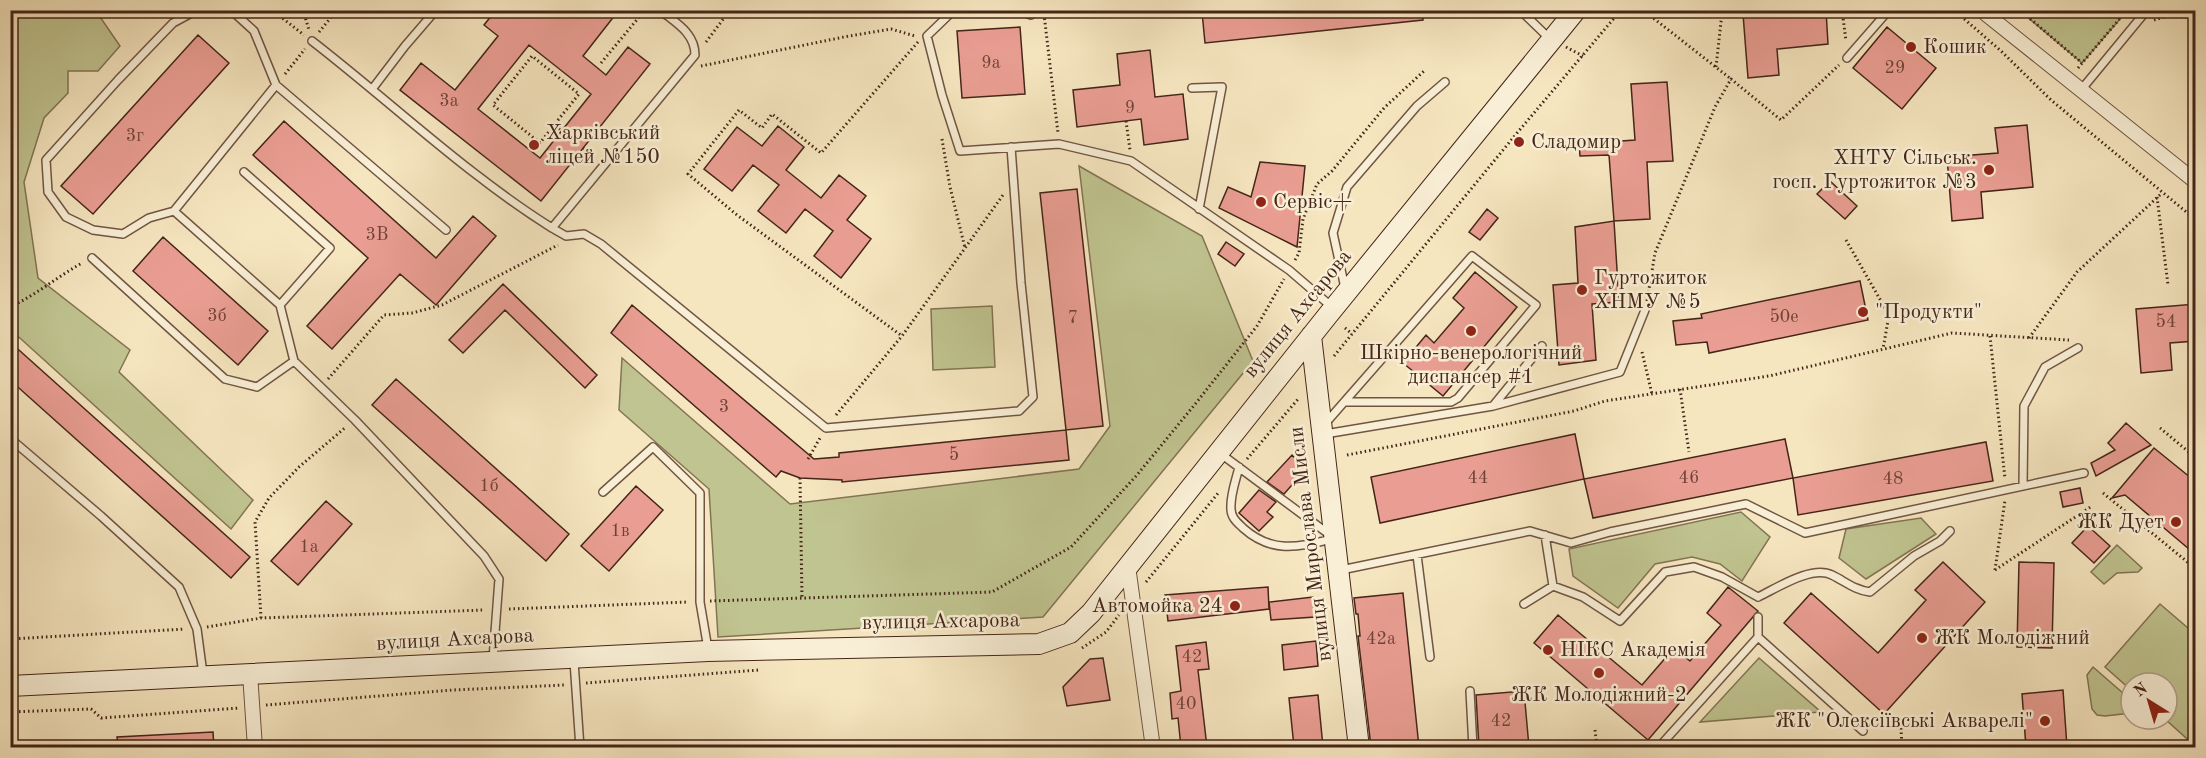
<svg xmlns="http://www.w3.org/2000/svg" width="2206" height="758" font-family="'Old Standard TT',serif">
	<style>
		.green { fill: #c0c490; stroke: #827454; stroke-width: 1.5 }
		.building { fill: #ea9e93; stroke: #442518; stroke-width: 1.5; fill-rule: evenodd }
		.lines { fill: none; stroke-linecap: round; stroke-linejoin: round }
		.lane-casing { stroke: #705542; stroke-width: 10 }
		.street-casing { stroke: #705542; stroke-width: 16 }
		.secondary-casing { stroke: #442518; stroke-width: 22 }
		.path { stroke: #442518; stroke-width: 3; stroke-dasharray: 1.5 3; stroke-linecap: butt }
		.lane { stroke: #f9efd6; stroke-width: 7 }
		.street { stroke: #f9efd6; stroke-width: 14 }
		.secondary { stroke: #f9efd6; stroke-width: 20 }
		.poi-dot { fill: #8f2418; stroke: #f9efd6; stroke-width: 2 }
		.labels { text-anchor: middle; dominant-baseline: central; stroke-width: 5; stroke-linejoin: round; paint-order: stroke }
		.number-label { font-size: 18px; fill: #6e4337 }
		.poi-label { font-size: 21px; fill: #442518; stroke: #f9efd6; text-anchor: start }
		.street-label { font-size: 21px; fill: #442518; stroke: #f9efd6 }
	</style>
	<rect width="100%" height="100%" fill="#f6e6c0"/>
	<filter id="stains"><feTurbulence type="fractalNoise" baseFrequency=".00333" numOctaves="4"/><feColorMatrix values="0 0 0 0 .2 0 0 0 0 .09 0 0 0 0 .02 0 0 0 .5 -.17"/></filter>
	<radialGradient id="worn" r=".72"><stop offset=".6" stop-color="#630" stop-opacity="0"/><stop offset="1" stop-color="#630" stop-opacity=".3"/></radialGradient>
	<path class="green" d="M11,10L96,11L120,46L98,71H68V93L44,118L24,182L38,278L130,350L119,372L253,500L231,529L11,330Z
		M2020,11H2127L2082,63Z
		M1079,166L1202,236L1253,361L1043,617L718,637L709,489L619,410L622,358L790,504L1079,469L1110,426Z
		M992,306L995,367L933,370L931,309Z
		M1741,512L1770,537L1742,581L1720,564L1692,557L1655,564L1618,608L1573,576L1569,549Z
		M1921,518L1936,534L1866,579L1839,558L1846,529Z
		M2117,545L2142,568L2138,572L2117,573L2104,584L2091,572Z
		M2160,604L2195,634V746L2165,719H2167V683H2131V690L2105,667Z
		M1759,658L1821,712L1700,722Z
		M2093,667L2131,700V713L2105,716L2097,715L2092,709L2087,675Z"/>
	<path class="building" d="M496,10H619L583,56L606,75L628,47L650,64L541,201L400,90L421,63L455,90L498,36L484,25ZM529,45L591,94L540,158L478,109Z
		M1219,10H1423V20L1205,43L1202,12Z
		M1786,10H1826L1828,44L1777,49L1779,75L1748,78L1743,14Z
		M1020,27L1025,94L962,98L957,31Z
		M1887,27L1936,68L1902,109L1853,68Z
		M198,35L229,63L93,214L61,186Z
		M1150,50L1155,97L1183,94L1188,139L1144,145L1141,119L1077,127L1073,90L1120,85L1117,54Z
		M1667,82L1673,161L1647,162L1650,219L1614,221L1609,155L1580,156L1579,144L1635,140L1631,84Z
		M284,121L436,258L473,216L496,236L436,305L400,274L332,349L307,326L368,258L253,155Z
		M2027,125L2033,187L1981,192L1983,218L1952,221L1947,157L1998,153L1995,128Z
		M778,126L804,147L786,170L821,198L839,175L866,196L847,220L871,239L841,278L814,256L833,231L805,209L786,233L758,211L779,185L753,165L732,191L704,169L737,127L762,146Z
		M1260,162L1305,166L1297,247L1219,208L1228,187L1251,197Z
		M1830,181L1857,206L1845,219L1817,194Z
		M1077,189L1103,426L1066,430L1040,193Z
		M1487,209L1498,218L1480,240L1469,232Z
		M1614,221L1619,302L1592,304L1596,360L1559,365L1553,285L1578,283L1575,227Z
		M163,237L268,331L238,365L133,271Z
		M1226,242L1244,254L1235,266L1218,254Z
		M1475,272L1517,307L1443,396L1403,363L1426,335L1434,343L1464,308L1453,298Z
		M1860,281L1868,320L1709,353L1707,342L1676,345L1673,321L1702,318L1701,314Z
		M503,284L597,375L585,388L505,310L463,353L449,340Z
		M2196,304V341L2170,343L2172,370L2141,373L2136,309Z
		M632,305L814,459L839,457V453L1066,430L1069,460L842,482V480L800,478L781,471L776,477L611,333Z
		M10,342L250,557L231,578L10,380Z
		M396,379L569,534L546,561L372,405Z
		M2126,423L2151,445L2096,476L2091,463L2115,450L2108,443Z
		M1575,434L1584,479L1380,523L1371,477Z
		M1785,439L1793,478L1593,518L1584,479Z
		M1986,442L1993,481L1798,515L1793,478Z
		M2154,448L2196,482V555L2125,495L2112,498Z
		M1292,455L1306,469L1284,494L1267,482Z
		M636,486L663,510L609,571L581,546Z
		M2080,488L2083,503L2063,507L2060,492Z
		M1259,490L1276,502L1267,512L1273,517L1259,531L1239,513Z
		M326,501L352,524L298,585L271,561Z
		M2088,526L2110,546L2094,563L2072,543Z
		M1943,562L1985,602L1884,714L1784,623L1811,593L1878,653L1926,600L1915,590Z
		M2019,562L2054,563L2052,648L2017,647Z
		M1268,587L1269,609L1168,621L1165,595Z
		M1728,587L1758,611L1648,740L1534,643L1558,615L1642,685L1674,648L1690,661L1721,625L1707,613Z
		M1403,593L1419,747H1371L1358,636H1360L1358,614H1356L1354,598Z
		M1313,597L1315,617L1271,620L1269,602Z
		M1316,641L1318,666L1284,670L1282,645Z
		M1206,642L1209,669L1198,670L1207,747H1181L1178,718L1172,719L1170,693L1181,691L1176,646Z
		M1103,658L1110,700L1067,706L1063,687L1090,659Z
		M2063,690L2067,747H2026L2022,694Z
		M1524,691L1529,747H1479L1476,695Z
		M1318,695L1323,747H1294L1289,698Z
		M213,732L214,747H118L117,737Z"/>
	<g class="lines">
		<defs>
			<path id="lane" d="M197,10L173,23L118,80L46,160L48,192L66,217L93,230L123,234L149,218L174,211L276,85L254,31L231,10
				M954,10L927,36L942,95L960,151L1059,144L1131,161L1289,270L1332,307
				M1018,10L1031,15
				M1520,10L1551,40
				M312,41C392,103 466,174 552,228L695,55C695,33 676,23 660,10
				M1847,58L1889,10
				M276,85L446,230
				M373,88L405,46L436,10
				M1192,88L1222,87L1199,209
				M2081,90L2147,10
				M244,172L330,248L280,305
				M174,211L280,305L294,361L355,420L484,556L499,579L493,659
				M552,228L566,236L584,234L601,244L826,428L1019,411L1033,397L1021,283L1011,147
				M92,258L225,379L257,387L294,361
				M1345,288L1333,233L1347,187L1417,106L1445,82
				M1493,406L1542,346
				M1324,425L1472,256L1536,305L1458,398L1451,402H1345
				M1325,434L1493,406L1620,372L1645,310
				M10,442L12,440L101,516L179,587L197,629L203,674
				M1221,454L1330,535
				M1239,467C1236,480 1230,495 1231,509C1231,518 1238,523 1243,528C1272,554 1298,547 1332,539
				M2023,486L2024,406L2045,367L2078,348
				M603,492L653,447L700,493V602L708,649
				M1545,535L1553,586
				M1417,555L1430,657
				M1341,570L1530,531L1571,543L1610,532L1746,504L1805,533L2084,473
				M1758,597C1777,588 1812,565 1832,575C1846,582 1855,590 1870,592L1914,556L1940,541L1950,531
				M1524,604L1553,586L1583,597L1620,621L1665,572L1694,567L1722,577L1758,597
				M1758,637L1863,731
				M574,661L580,748
				M1470,691L1473,748
				M1659,747L1758,637V617"/>
			<path id="street" d="M1985,10L1986,14L2196,182
				M1128,566L1153,748
				M250,673L255,748"/>
			<path id="secondary" d="M1311,336L1359,748
				M10,686L708,651L1039,644L1070,633L1091,613L1328,315L1576,10"/>
		</defs>
		<use href="#lane" class="lane-casing"/>
		<use href="#street" class="street-casing"/>
		<use href="#secondary" class="secondary-casing"/>
		<path class="path" d="M272,10L304,35
			M303,10L309,30
			M1643,10L1731,79
			M1842,10L1846,41
			M1954,10L2001,51L2051,100L2196,220
			M2020,10L2082,63
			M1042,13L1058,10
			M1044,14L1058,133
			M2154,20L2168,16L2196,18
			M319,32L337,10
			M706,42L730,10
			M918,42L821,153L772,114L762,128L739,110L688,174L737,215L902,336L1003,195
			M1566,47L1583,56
			M601,63L645,10
			M701,66L849,36L891,29L915,36
			M1716,67L1722,13L1724,10
			M2078,68L2127,10
			M285,74L305,49
			M1126,121L1130,150
			M554,125L540,143L493,105L532,56L579,94L554,125L562,131
			M942,139L950,187L965,248
			M583,148L596,160
			M2157,197L2168,285
			M1846,240L1889,315L1883,349
			M1295,260L1299,253L1303,219L1317,184L1332,171L1384,108L1424,71
			M1647,301L1655,253L1715,107L1731,79L1781,120L1839,65
			M10,307C36,295 57,277 82,263
			M1345,328L1352,334
			M1990,336L2005,479
			M2029,338L2077,272L2161,194
			M1642,352L1652,394
			M1334,356L1517,133L1621,10
			M328,379L384,315L412,313L442,305L558,245
			M1680,389L1689,452
			M836,415L902,336
			M2160,428L2196,458
			M1347,455L1574,411L1605,401L1769,376L1952,333L2069,340
			M808,459L820,438
			M1247,459L1299,398
			M800,478L802,598
			M2103,493L2196,569
			M1995,570L2005,500
			M1995,570L2092,506
			M1146,582L1219,492
			M710,601L992,592L1071,547L1137,475L1196,403L1257,326L1284,279
			M509,609L688,602
			M261,618L255,522L269,498L299,467L346,427
			M207,627L261,618L484,610
			M10,639L185,629
			M1082,648L1106,632L1119,615
			M586,683L759,670
			M266,705L453,690L565,685
			M10,712L91,709L101,718L239,708
			M1901,728L1902,748
			M1595,730L1597,748
			M1709,743V748"/>
		<use href="#lane" class="lane"/>
		<use href="#street" class="street"/>
		<use href="#secondary" class="secondary"/>
	</g>
	<g class="poi-dot">
		<circle cx="1911" cy="47" r="6"/>
		<circle cx="1519" cy="142" r="6"/>
		<circle cx="534" cy="145" r="6"/>
		<circle cx="1989" cy="170" r="6"/>
		<circle cx="1261" cy="202" r="6"/>
		<circle cx="1582" cy="290" r="6"/>
		<circle cx="1863" cy="312" r="6"/>
		<circle cx="1471" cy="331" r="6"/>
		<circle cx="2176" cy="522" r="6"/>
		<circle cx="1235" cy="606" r="6"/>
		<circle cx="1922" cy="638" r="6"/>
		<circle cx="1548" cy="650" r="6"/>
		<circle cx="1599" cy="673" r="6"/>
		<circle cx="2045" cy="721" r="6"/>
	</g>
	<g class="labels">
		<g class="number-label">
			<text x="991" y="63">9а</text>
			<text x="1895" y="68">29</text>
			<text x="449" y="101">3а</text>
			<text x="1130" y="108">9</text>
			<text x="135" y="136">3г</text>
			<text x="377" y="235">3В</text>
			<text x="217" y="316">3б</text>
			<text x="1784" y="317">50е</text>
			<text x="1073" y="318">7</text>
			<text x="2166" y="322">54</text>
			<text x="724" y="407">3</text>
			<text x="954" y="455">5</text>
			<text x="1478" y="478">44</text>
			<text x="1689" y="478">46</text>
			<text x="1893" y="479">48</text>
			<text x="489" y="486">1б</text>
			<text x="620" y="531">1в</text>
			<text x="309" y="547">1а</text>
			<text x="1381" y="639">42а</text>
			<text x="1192" y="657">42</text>
			<text x="1186" y="704">40</text>
			<text x="1501" y="721">42</text>
		</g>
		<g class="poi-label">
			<text x="1923" y="47">Кошик</text>
			<text x="546" y="133">Харківський<tspan x="546" dy="24">ліцей №150</tspan></text>
			<text x="1531" y="142">Сладомир</text>
			<text x="1977" y="158" text-anchor="end">ХНТУ Сільськ.<tspan x="1977" dy="24">госп. Гуртожиток №3</tspan></text>
			<text x="1273" y="202">Сервіс+</text>
			<text x="1594" y="278">Гуртожиток<tspan x="1594" dy="24">ХНМУ №5</tspan></text>
			<text x="1875" y="312">"Продукти"</text>
			<text x="1471" y="353" text-anchor="middle">Шкірно-венерологічний<tspan x="1471" dy="24">диспансер #1</tspan></text>
			<text x="2164" y="522" text-anchor="end">ЖК Дует</text>
			<text x="1223" y="606" text-anchor="end">Автомойка 24</text>
			<text x="1934" y="638">ЖК Молодіжний</text>
			<text x="1560" y="650">НІКС Академія</text>
			<text x="1599" y="695" text-anchor="middle">ЖК Молодіжний-2</text>
			<text x="2033" y="721" text-anchor="end">ЖК "Олексіївські Акварелі"</text>
		</g>
		<g class="street-label">
			<text transform="translate(1298 314) rotate(-51)">вулиця Ахсарова</text>
			<text transform="translate(1311 544) rotate(-97)">вулиця Мирослава Мисли</text>
			<text transform="translate(941 622) rotate(-1)">вулиця Ахсарова</text>
			<text transform="translate(455 640) rotate(-3)">вулиця Ахсарова</text>
		</g>
	</g>
	<rect width="2206" height="758" fill="none" stroke="#f6e6c0" stroke-width="36"/>
	<rect x="12" y="12" width="2182" height="734" fill="none" stroke="#442518" stroke-width="3"/>
	<rect x="18" y="18" width="2170" height="722" fill="none" stroke="#442518" stroke-width="1.5"/>
	<g transform="translate(2149 701) rotate(323)"><circle r="28" fill="#f9efd6" stroke="#b19e8a" stroke-width="1.5"/>
	<path d="M0-4.5L10 22L0 15L-10 22Z" fill="#8f2418"/>
	<text y="-9" font-size="16" font-weight="bold" text-anchor="middle" fill="#442518">N</text>
	</g>
	<rect width="100%" height="100%" filter="url(#stains)"/>
	<rect width="100%" height="100%" fill="url(#worn)"/>
</svg>
